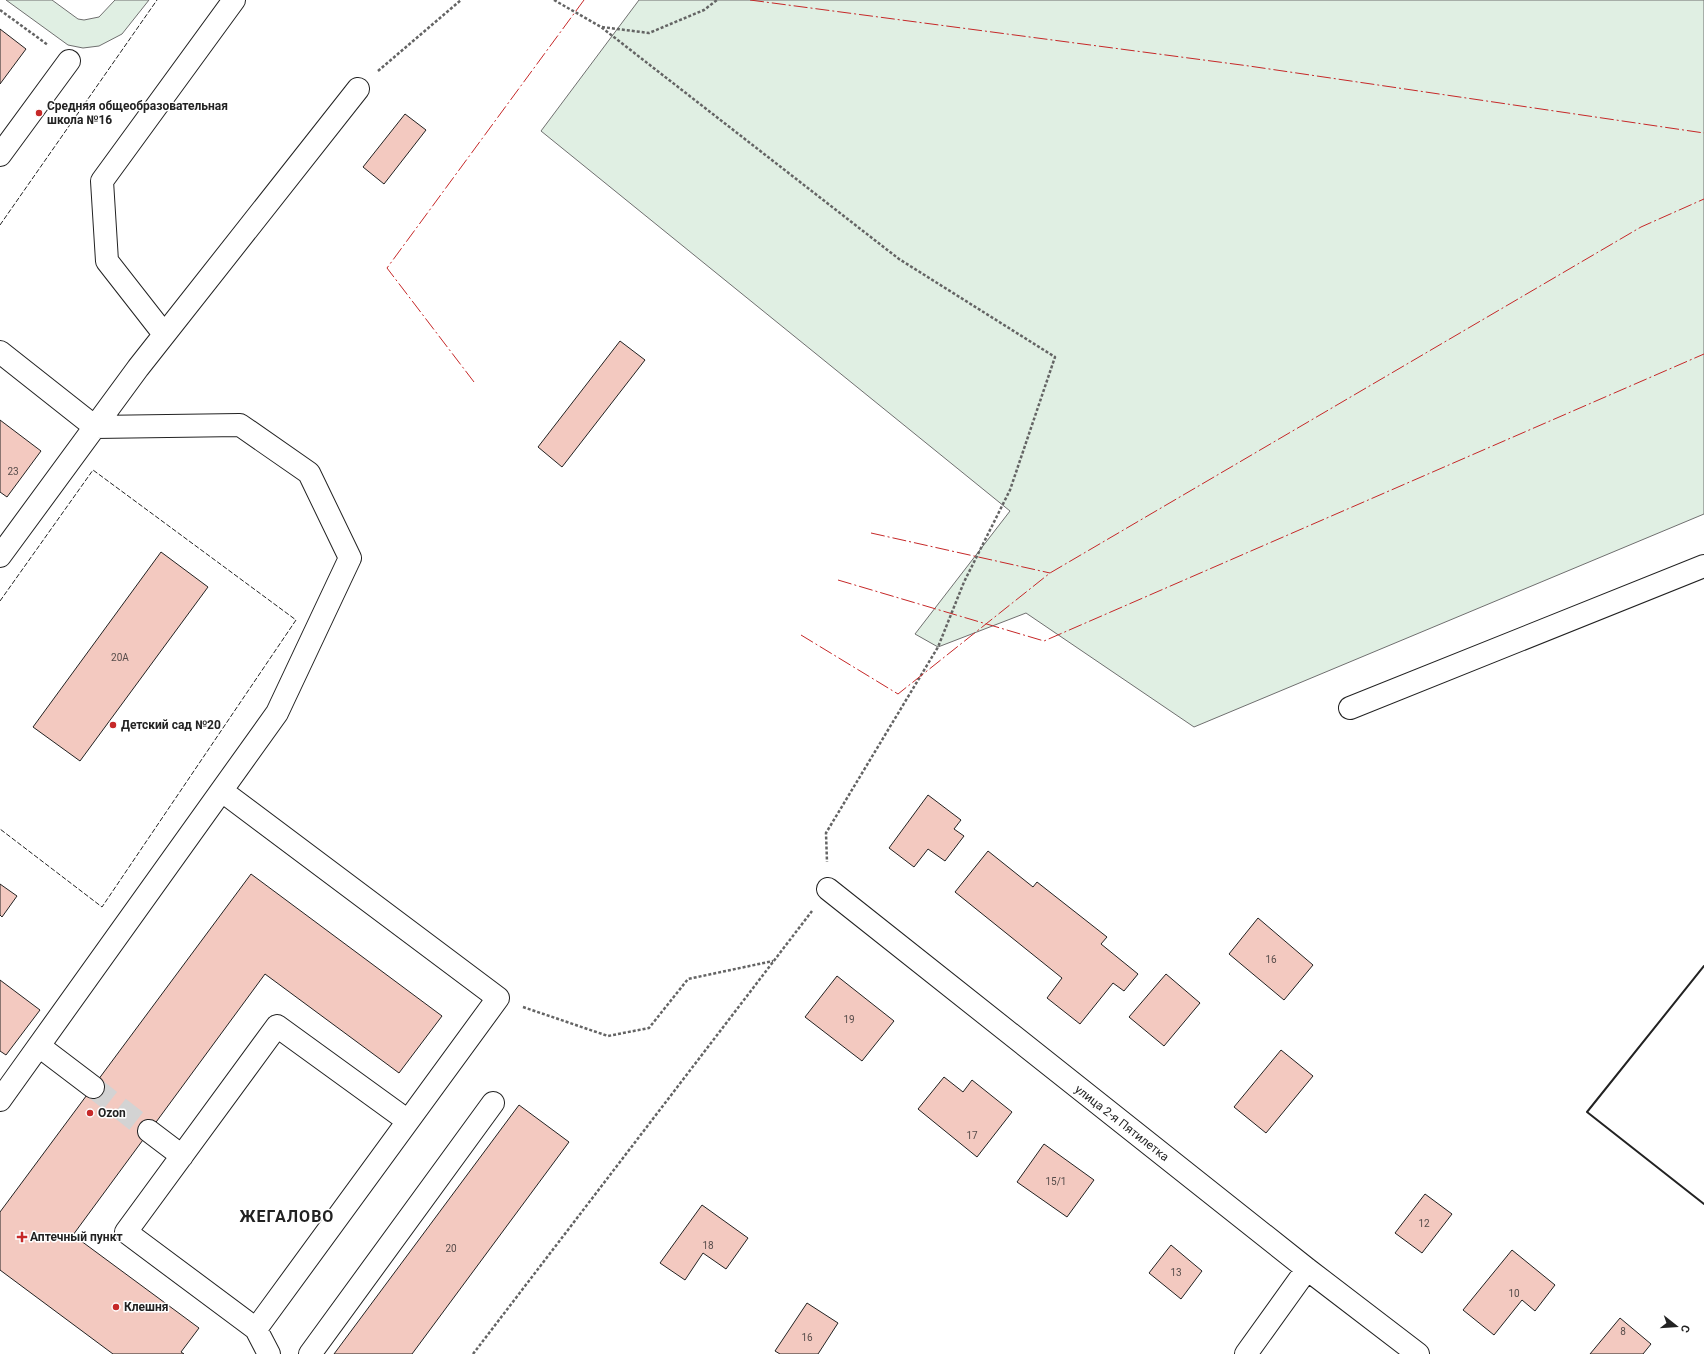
<svg xmlns="http://www.w3.org/2000/svg" width="1704" height="1354" font-family="Roboto,sans-serif">
	<style>
		.green { fill: #e0efe3; stroke: #6f6f6f }
		.building { fill: #f3c9c0; stroke: #222 }
		.lines { fill: none; stroke-linecap: round; stroke-linejoin: round }
		.minor-tunnel { stroke: #d3d3d3; stroke-width: 22; stroke-dasharray: 22 11; stroke-linecap: butt }
		.minor-casing { stroke: #222; stroke-width: 24 }
		.path { stroke: #646464; stroke-width: 2.5; stroke-dasharray: 3 2; stroke-linecap: butt }
		.minor { stroke: #fff; stroke-width: 22 }
		.fence { stroke: #222; stroke-width: 1; stroke-dasharray: 5 2; stroke-linecap: butt }
		.wall { stroke: #222; stroke-width: 2 }
		.power { stroke: #c62828; stroke-width: 1; stroke-dasharray: 14 3 2 3; stroke-linecap: butt }
		.poi-dot { fill: #c62828; stroke: #fff; stroke-width: 1.5 }
		.labels { text-anchor: middle; dominant-baseline: central; stroke-width: 3; stroke-linejoin: round; paint-order: stroke }
		.number-label { font-size: 10px; fill: #564c4a }
		.poi-label { font-size: 12px; font-weight: bold; fill: #222; stroke: #fff; text-anchor: start }
		.street-label { font-size: 12px; fill: #222; stroke: #fff }
		.district-label { font-size: 16px; font-weight: bold; letter-spacing: 1px; fill: #222; stroke: #fff }
	</style>
	<rect width="100%" height="100%" fill="#fff"/>
	<path class="green" d="M6,0H52L78,19L84,20L99,17L115,0H149L122,34L99,46L83,48L68,45Z
		M639,0H1704V514L1194,727L1026,613L938,647L915,634L1010,511L541,131Z"/>
	<path class="building" d="M0,29L26,49L0,84Z
		M405,114L426,130L384,184L363,167Z
		M620,341L645,360L562,467L538,447Z
		M0,420L41,451L7,497L0,492Z
		M161,552L208,587L80,761L33,727Z
		M928,795L961,820L954,829L964,836L945,861L928,849L914,867L889,848Z
		M988,851L1033,887L1037,882L1107,937L1101,944L1138,974L1124,991L1113,983L1080,1024L1047,998L1062,978L955,892Z
		M251,874L442,1016L399,1073L265,974L73,1235L199,1328L181,1352L184,1354H113L0,1270V1212Z
		M0,884L17,896L2,917L0,915Z
		M1258,918L1313,965L1284,1000L1229,954Z
		M1166,974L1200,1003L1164,1046L1129,1017Z
		M837,976L894,1021L862,1061L805,1017Z
		M0,980L40,1010L6,1055L0,1051Z
		M1281,1050L1313,1076L1266,1133L1234,1107Z
		M944,1077L963,1092L972,1080L1012,1112L977,1157L918,1109Z
		M519,1105L569,1142L412,1354H334Z
		M1044,1144L1094,1180L1067,1217L1017,1182Z
		M1425,1194L1452,1214L1422,1253L1395,1233Z
		M702,1205L748,1238L726,1269L703,1253L685,1280L660,1263Z
		M1171,1245L1202,1271L1181,1299L1149,1273Z
		M1512,1250L1555,1285L1535,1311L1522,1300L1494,1335L1463,1310Z
		M807,1303L838,1323L818,1354H780L775,1351Z
		M1620,1318L1651,1344L1643,1354H1590Z"/>
	<g class="lines">
		<path class="minor-tunnel" d="M93,1087L149,1131"/>
		<defs>
			<path id="minor" d="M0,155L69,61
				M164,334L107,261L102,181L234,0
				M0,352L95,427L240,425L309,473L350,558L277,713L0,1100
				M0,556L138,368L358,89
				M1350,708L1704,566
				M222,791L498,998L256,1329
				M828,889L1307,1269L1418,1354
				M39,1046L93,1087
				M149,1131L182,1156
				M269,1354L256,1329L126,1232L277,1026L408,1121
				M310,1354L493,1103
				M1246,1354L1307,1269"/>
		</defs>
		<use href="#minor" class="minor-casing"/>
		<path class="path" d="M554,0L601,27L899,259L1055,357L1010,490L964,582L938,647L826,833L827,862
			M0,10L48,45
			M602,27L649,33L704,10L717,0
			M378,71L461,0
			M523,1007L608,1036L649,1028L688,979L773,961
			M473,1354L812,911"/>
		<use href="#minor" class="minor"/>
		<path class="fence" d="M0,225L157,0
			M0,601L93,470L296,620L102,907L0,829"/>
		<path class="wall" d="M1704,966L1587,1112L1704,1204"/>
		<path class="power" d="M750,0L1249,66L1704,133
			M474,382L387,268L584,0
			M871,533L1050,573
			M838,580L1044,641L1704,354
			M801,635L898,694L1050,573L1641,227L1704,199"/>
	</g>
	<g class="poi-dot">
		<circle cx="39" cy="113" r="4"/>
		<circle cx="113" cy="725" r="4"/>
		<circle cx="90" cy="1113" r="4"/>
		<path d="M20 1231h4v4h4v4h-4v4h-4v-4h-4v-4h4z"/>
		<circle cx="116" cy="1307" r="4"/>
	</g>
	<g class="labels">
		<g class="number-label">
			<text x="13" y="471">23</text>
			<text x="120" y="657">20А</text>
			<text x="1271" y="959">16</text>
			<text x="849" y="1019">19</text>
			<text x="972" y="1135">17</text>
			<text x="1056" y="1181">15/1</text>
			<text x="1424" y="1223">12</text>
			<text x="708" y="1245">18</text>
			<text x="451" y="1248">20</text>
			<text x="1176" y="1272">13</text>
			<text x="1514" y="1293">10</text>
			<text x="1623" y="1331">8</text>
			<text x="807" y="1337">16</text>
		</g>
		<g class="poi-label">
			<text x="47" y="106">Средняя общеобразовательная<tspan x="47" dy="14">школа №16</tspan></text>
			<text x="121" y="725">Детский сад №20</text>
			<text x="98" y="1113">Ozon</text>
			<text x="30" y="1237">Аптечный пункт</text>
			<text x="124" y="1307">Клешня</text>
		</g>
		<g class="street-label">
			<text transform="translate(1122 1123) rotate(38)">улица 2-я Пятилетка</text>
		</g>
		<g class="district-label">
			<text x="287" y="1216">ЖЕГАЛОВО</text>
		</g>
	</g>
	<g transform="translate(1676 1326) rotate(107)" stroke="#ffffff" stroke-width="3" paint-order="stroke">
	<path d="M0-3L7 15L0 10L-7 15Z" fill="#222222"/>
	<text y="-6" font-size="11" font-weight="bold" text-anchor="middle" fill="#222222">С</text>
	</g>
</svg>
